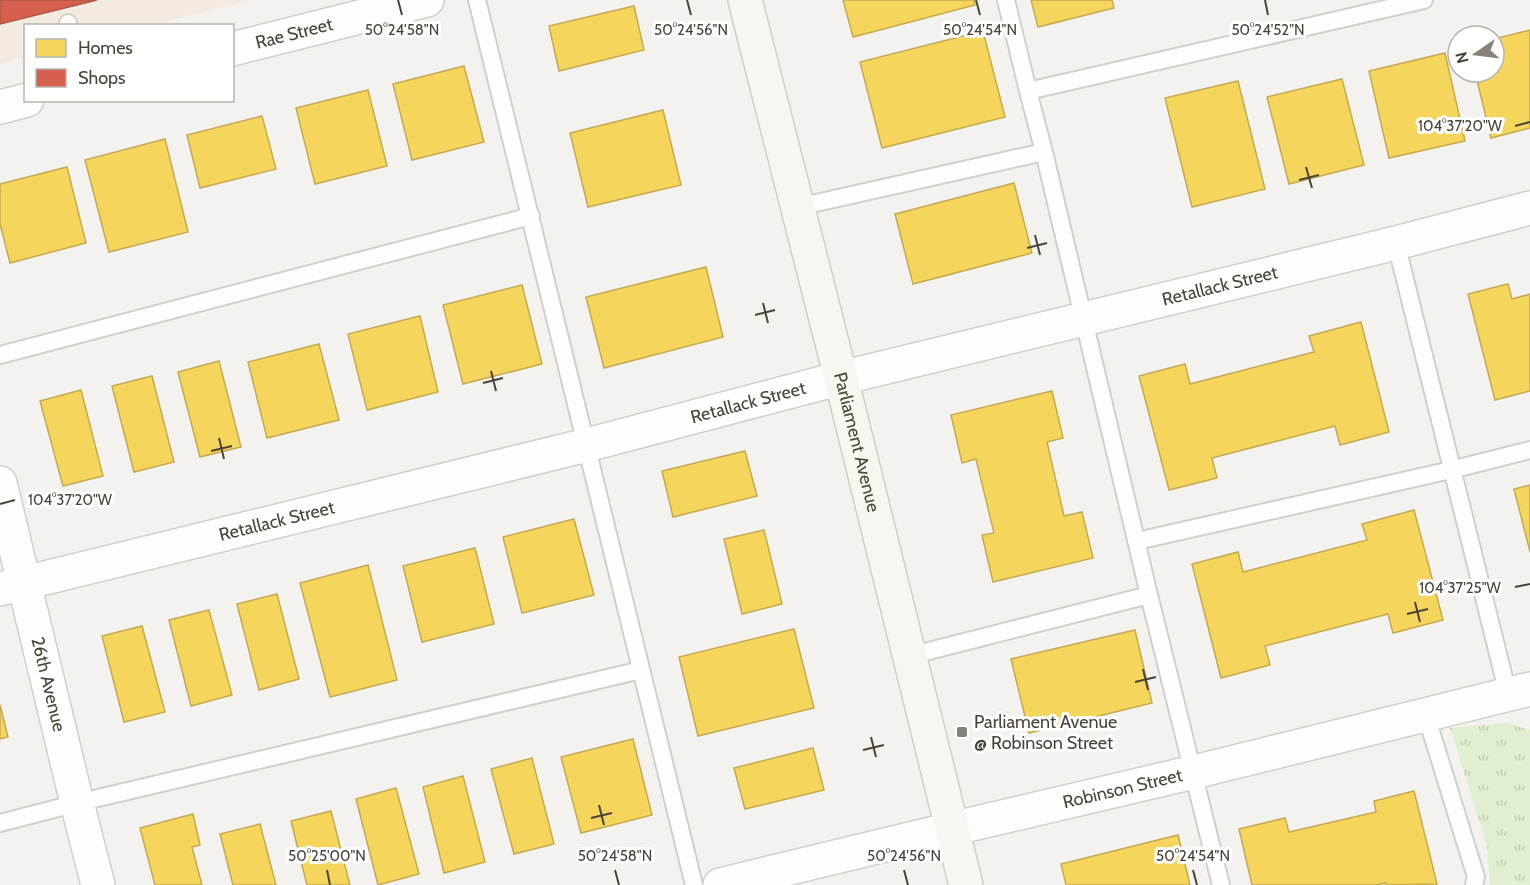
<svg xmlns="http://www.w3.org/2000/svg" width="1530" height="885" font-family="Cabin,sans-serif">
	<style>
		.commercial { fill: #f3ebdf }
		.park { fill: url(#park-tufts) }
		.homes { fill: #f6d55c; stroke: #c3aa52; stroke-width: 1.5 }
		.shops { fill: #d6604d; stroke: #ac5847; stroke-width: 1.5 }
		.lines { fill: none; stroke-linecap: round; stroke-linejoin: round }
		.service-casing { stroke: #d2d0cb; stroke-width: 20 }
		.minor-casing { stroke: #d2d0cb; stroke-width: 36 }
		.tertiary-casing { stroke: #d2d0cb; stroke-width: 36 }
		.secondary-casing { stroke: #d3cfc5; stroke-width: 36 }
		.service { stroke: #fdfdfc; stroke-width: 16 }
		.minor { stroke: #fdfdfc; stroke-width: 33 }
		.tertiary { stroke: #fdfdfc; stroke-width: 33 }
		.secondary { stroke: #f7f6f1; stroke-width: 33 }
		.ticks { fill: none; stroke: #4b4439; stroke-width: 2 }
		.poi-dot { fill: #868178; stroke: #fff; stroke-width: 2 }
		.labels { text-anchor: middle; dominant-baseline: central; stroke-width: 6; stroke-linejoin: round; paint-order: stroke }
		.street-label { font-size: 18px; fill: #4b4439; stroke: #fff }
		.poi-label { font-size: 18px; fill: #4b4439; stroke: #fff; text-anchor: start }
		.ticks-label { font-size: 15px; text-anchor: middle; fill: #4b4439; stroke: #fff; stroke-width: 6; stroke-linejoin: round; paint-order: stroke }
	</style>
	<defs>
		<pattern id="park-tufts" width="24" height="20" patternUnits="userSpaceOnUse" patternTransform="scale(1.5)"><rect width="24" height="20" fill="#e1eecf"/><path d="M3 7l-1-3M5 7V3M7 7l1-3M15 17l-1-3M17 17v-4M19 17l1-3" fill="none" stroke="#c3cdb2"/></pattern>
	</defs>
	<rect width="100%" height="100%" fill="#f4f2ee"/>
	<path class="commercial" d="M0,0H253L152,25L26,26L25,57L0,64Z"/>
	<path class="park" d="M1507,723L1530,730V885H1490L1487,846L1450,728Z"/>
	<path class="homes" d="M843,0H974L975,5L853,37Z
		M1031,0H1112L1114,8L1038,27Z
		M634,6L644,50L559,71L549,26Z
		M1530,30V128L1491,138L1475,72H1494V39Z
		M983,31L1005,117L882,148L860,62Z
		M1445,53L1465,141L1389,158L1369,71Z
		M464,66L484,142L412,160L393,84Z
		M1342,79L1364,165L1289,184L1267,97Z
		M1238,81L1265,189L1192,207L1165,98Z
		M368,90L387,166L315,184L296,108Z
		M663,110L681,185L588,207L570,133Z
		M262,116L276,169L200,188L187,135Z
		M165,139L188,232L109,252L85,160Z
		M67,167L86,243L10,263L0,224V184Z
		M1014,183L1032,253L913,284L895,214Z
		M706,267L723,337L604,368L586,297Z
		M1508,284L1512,299L1530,294V391L1495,400L1468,294Z
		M522,285L542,364L463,384L443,305Z
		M420,316L438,392L367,410L348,334Z
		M1361,322L1389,432L1340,445L1335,426L1212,458L1217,478L1169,490L1139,376L1185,364L1190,384L1314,352L1309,336Z
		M319,344L339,420L267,438L248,362Z
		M219,361L241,447L200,457L178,372Z
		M152,376L174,462L134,472L112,386Z
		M81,390L103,476L63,486L40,401Z
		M1052,391L1063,438L1047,442L1064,516L1082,512L1093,558L993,582L982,535L994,533L976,459L962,463L951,415Z
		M745,451L757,496L673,517L662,471Z
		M1530,485V552L1514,489Z
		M1414,510L1443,620L1393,633L1388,614L1265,646L1270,665L1221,678L1192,564L1238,552L1243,572L1367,540L1362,524Z
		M574,519L594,595L522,613L503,537Z
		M764,530L782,604L742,614L724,539Z
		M475,548L494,624L422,642L403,566Z
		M368,565L397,680L330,697L300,583Z
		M277,594L299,679L259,690L237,604Z
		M209,610L232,695L191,706L169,620Z
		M142,626L165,712L124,722L102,636Z
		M794,629L814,708L698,736L679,657Z
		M1135,630L1152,703L1029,733L1011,659Z
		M0,705L8,737L0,739Z
		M633,739L652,815L581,833L561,757Z
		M813,748L824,790L745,809L734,768Z
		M532,758L554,844L514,854L491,769Z
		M463,776L485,862L444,873L423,787Z
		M396,788L419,874L378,885L356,799Z
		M1414,791L1437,884L1386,885V883L1376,885H1252L1239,829L1285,818L1289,832L1376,812L1374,801Z
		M331,811L350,885H307L291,821Z
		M193,814L200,845L192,847L202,885H155L140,828Z
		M260,824L276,885H233L220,834Z
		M1178,835L1190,885H1066L1061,864Z"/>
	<path class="shops" d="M0,0H97L0,24Z"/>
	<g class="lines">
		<defs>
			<path id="service" d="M477,0L694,885
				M1006,0L1028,91L1044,152L1149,595L1221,885
				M68,23L69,26
				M1028,91L1424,0
				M798,207L1044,152
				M1396,243L1508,694
				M0,355L531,216
				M1137,541L1451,470L1530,450
				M909,656L1149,595
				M1426,715L1476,877L1474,885
				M0,823L77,803L641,670"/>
			<g id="minor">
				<path id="s1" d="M0,483L77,803L98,885"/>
				<path id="s2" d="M0,589L587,445L841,378L1396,243L1530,208"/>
				<path id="s3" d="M720,885L951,829L1194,772L1530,689"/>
			</g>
			<g id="tertiary">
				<path id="s4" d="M232,49L427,0"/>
				<path d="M0,107L27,100"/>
			</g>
			<g id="secondary">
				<path id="s5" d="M745,0L841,378L966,885"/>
			</g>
		</defs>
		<use href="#service" class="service-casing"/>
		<use href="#minor" class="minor-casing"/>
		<use href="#tertiary" class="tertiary-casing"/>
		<use href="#secondary" class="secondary-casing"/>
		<use href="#service" class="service"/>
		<use href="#minor" class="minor"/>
		<use href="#tertiary" class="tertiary"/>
		<use href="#secondary" class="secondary"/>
	</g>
	<path class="ticks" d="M398,0L402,15M687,0L691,15M976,0L980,15M1265,0L1268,15M1515,126L1530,122M1306,167L1312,188M1299,180L1319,175M1035,235L1040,255M1027,248L1047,243M763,303L768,323M755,315L775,310M491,371L496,391M483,383L503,378M219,438L224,459M211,451L232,446M0,504L15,500M1515,587L1530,584M1415,602L1420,622M1407,614L1428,609M1143,669L1148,690M1135,682L1156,677M871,737L876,757M863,750L884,745M599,805L604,825M591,818L612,813M327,870L330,885M615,870L619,885M904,870L908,885M1193,870L1197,885"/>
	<rect class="poi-dot" x="956" y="726" width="12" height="12" rx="3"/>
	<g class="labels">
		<g class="street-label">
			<text stroke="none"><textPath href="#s4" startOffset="64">Rae Street</textPath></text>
			<text stroke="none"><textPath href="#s2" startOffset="1257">Retallack Street</textPath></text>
			<text stroke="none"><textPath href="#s2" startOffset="771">Retallack Street</textPath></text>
			<text stroke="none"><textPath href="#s5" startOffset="456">Parliament Avenue</textPath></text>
			<text stroke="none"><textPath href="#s2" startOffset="285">Retallack Street</textPath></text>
			<text stroke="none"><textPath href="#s1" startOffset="207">26th Avenue</textPath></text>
			<text stroke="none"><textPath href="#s3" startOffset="414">Robinson Street</textPath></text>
		</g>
		<g class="poi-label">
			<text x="974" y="722">Parliament Avenue<tspan x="974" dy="21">@ Robinson Street</tspan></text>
		</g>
	</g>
	<g class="ticks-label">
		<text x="980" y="35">50°24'54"N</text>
		<text x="1268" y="35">50°24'52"N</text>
		<text x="402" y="35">50°24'58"N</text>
		<text x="691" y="35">50°24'56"N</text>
		<text x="1460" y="131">104°37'20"W</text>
		<text x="70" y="505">104°37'20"W</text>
		<text x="1460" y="593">104°37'25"W</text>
		<text x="327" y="861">50°25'00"N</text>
		<text x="615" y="861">50°24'58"N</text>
		<text x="904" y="861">50°24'56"N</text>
		<text x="1193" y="861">50°24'54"N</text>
	</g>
	<rect x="24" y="24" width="210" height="78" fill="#ffffff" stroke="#b7b4b0" stroke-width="1.5"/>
	<rect x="36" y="39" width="30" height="18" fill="#f6d55c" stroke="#b7b4b0" stroke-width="1.5"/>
	<text x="78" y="54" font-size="18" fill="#4b4439">Homes</text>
	<rect x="36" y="69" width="30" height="18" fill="#d6604d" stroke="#b7b4b0" stroke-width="1.5"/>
	<text x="78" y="84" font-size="18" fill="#4b4439">Shops</text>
	<g transform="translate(1476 54) rotate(256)"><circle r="28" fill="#ffffff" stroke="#b7b4b0" stroke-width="1.5"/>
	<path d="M0-4.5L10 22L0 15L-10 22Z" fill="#868178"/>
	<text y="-9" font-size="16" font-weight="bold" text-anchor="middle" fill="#4b4439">N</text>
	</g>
</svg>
